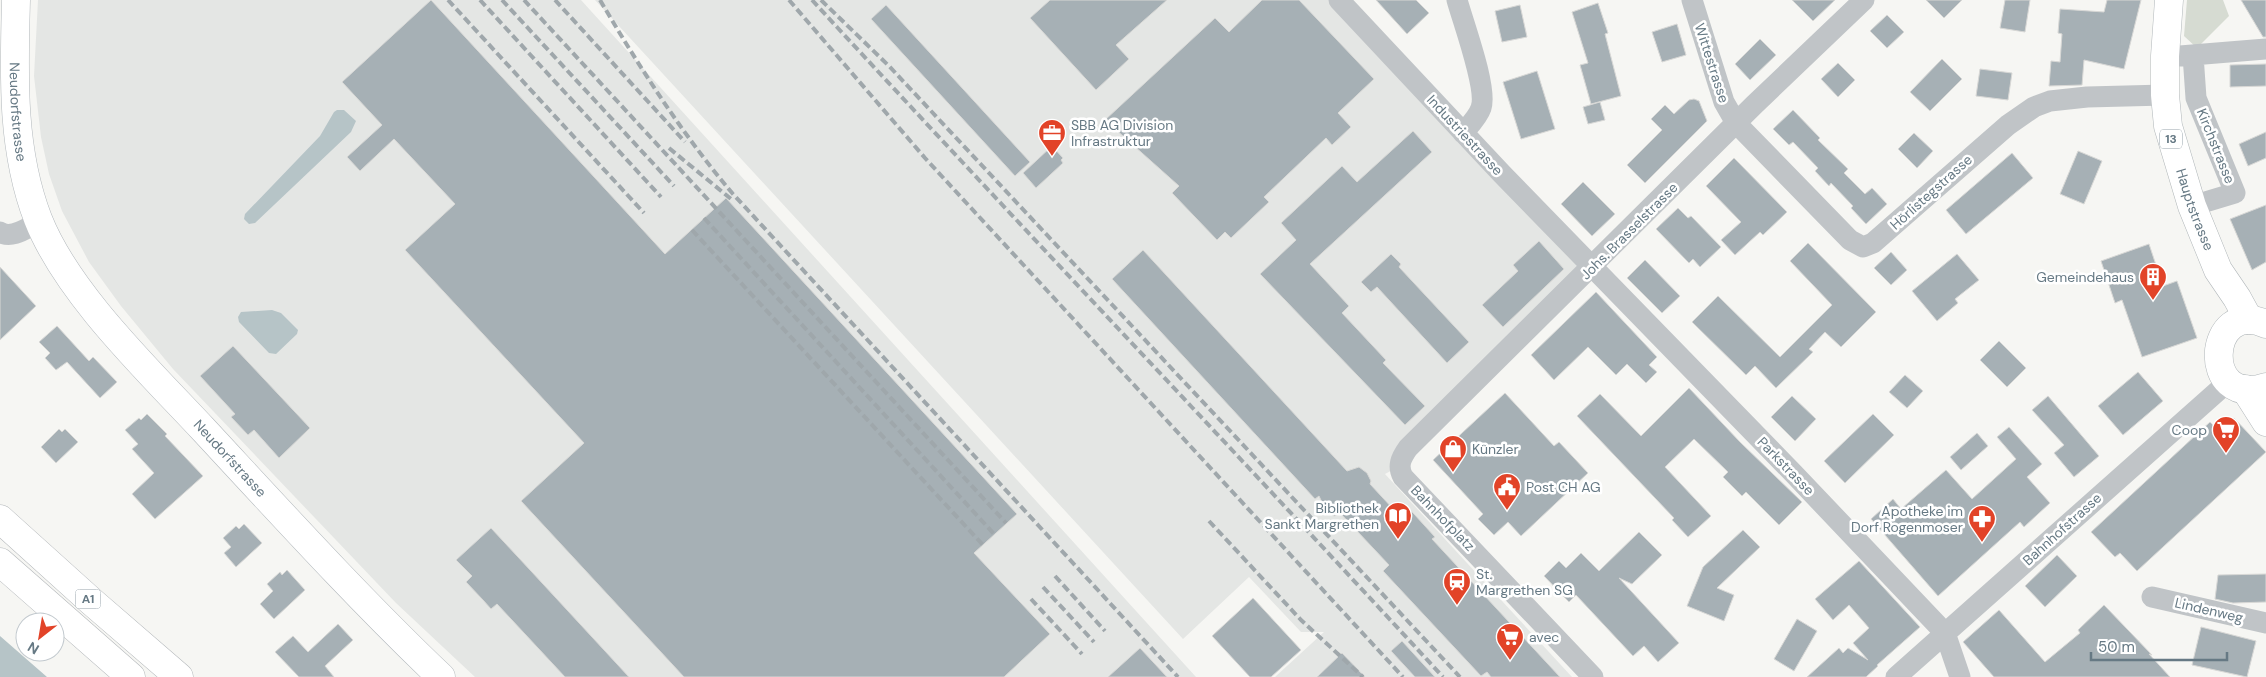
<svg xmlns="http://www.w3.org/2000/svg" width="2266" height="677" font-family="'DM Sans',sans-serif">
	<style>
		.built { fill: #e4e6e4 }
		.green { fill: #d6dbd2 }
		.water { fill: #b6c4c7 }
		.building { fill: #a6b0b5; stroke: #d8d8d6 }
		.lines { fill: none; stroke-linecap: round; stroke-linejoin: round }
		.secondary-casing { stroke: #b2b8bc; stroke-width: 29 }
		.primary-casing { stroke: #b1b7ba; stroke-width: 29 }
		.motorway-casing { stroke: #b3b7ba; stroke-width: 29 }
		.minor { stroke: #c0c4c7; stroke-width: 21 }
		.secondary { stroke: #fff; stroke-width: 28 }
		.primary { stroke: #fff; stroke-width: 28 }
		.motorway { stroke: #fff; stroke-width: 28 }
		.rail { stroke: #9fa7ab; stroke-width: 4; stroke-dasharray: 8 4; stroke-linecap: butt }
		.labels { text-anchor: middle; dominant-baseline: central; stroke-width: 5; stroke-linejoin: round; paint-order: stroke }
		.shield { fill: #fff; stroke: #94a1a9; stroke-width: 1 }
		.shield-label { font-size: 12px; font-weight: bold; fill: #667984 }
		.street-label { font-size: 14px; fill: #667984; stroke: #fff }
		.poi-label { font-size: 14px; fill: #667984; stroke: #fff; text-anchor: start }
	</style>
	<rect width="100%" height="100%" fill="#f6f6f3"/>
	<path class="built" d="M38,0H581L1196,677H475L396,603L173,369L121,306L89,262L62,211L49,174L41,137L34,76Z
		M595,0H1339L1592,268L1400,466L1385,474L1572,677H1275L1324,632H1301L1249,577L1183,639Z"/>
	<path class="green" d="M2187,0H2223L2229,16L2197,48L2184,36Z"/>
	<path class="water" d="M337,110H344L356,121L351,132L255,223L249,224L244,219L245,214L320,136L334,112Z
		M272,310L281,313L298,330L297,334L276,354L269,353L239,322L238,317L241,312Z
		M0,636L47,677H0Z"/>
	<path class="building" d="M431,0L665,254L726,198L1017,514L974,553L1050,634L1004,677H684L521,501L584,443L405,250L455,204L394,139L360,171L347,157L382,125L342,82Z
		M1050,0H1167L1116,45L1129,59L1096,90L1030,18Z
		M1262,0H1299L1374,79L1338,113L1351,127L1332,145L1326,138L1264,197L1269,202L1231,238L1225,232L1217,240L1172,193L1179,186L1105,120L1215,18L1229,32Z
		M1376,0H1416L1429,13L1407,34Z
		M1792,0H1835L1813,21Z
		M1926,0H1962L1944,18Z
		M2005,0H2030L2025,32L2000,28Z
		M2107,0H2141L2124,69L2084,60L2082,85L2049,86L2051,61L2060,62L2062,34L2058,33L2060,9L2104,12Z
		M2241,0H2266V37H2263Z
		M1598,3L1608,33L1605,34L1621,96L1591,104L1580,65L1588,63L1572,12Z
		M886,5L1030,162L1015,176L871,19Z
		M1520,5L1527,37L1502,42L1495,11Z
		M1887,15L1904,32L1887,48L1870,31Z
		M1677,24L1686,55L1662,62L1652,32Z
		M1760,39L1776,55L1750,80L1735,64Z
		M1942,59L1962,79L1930,111L1910,92Z
		M1838,63L1855,80L1838,97L1821,79Z
		M2266,64V86L2230,87V65Z
		M1980,69L2012,73L2008,100L1976,96Z
		M1537,71L1555,129L1521,139L1503,82Z
		M1694,99L1699,101L1707,121L1645,183L1627,165L1662,130L1651,119L1665,105L1674,114L1689,100Z
		M1600,102L1605,120L1588,124L1583,107Z
		M1793,110L1820,138L1818,140L1848,169L1844,173L1865,194L1872,188L1887,204L1866,224L1851,208L1853,206L1831,183L1829,186L1815,171L1818,168L1793,142L1789,145L1773,129Z
		M1413,131L1432,152L1310,264L1349,306L1342,313L1386,360L1383,363L1425,406L1405,425L1260,274L1296,240L1281,223L1342,166L1357,182Z
		M2266,132V158L2248,166L2239,144Z
		M1914,133L1933,151L1917,168L1898,149Z
		M1052,146L1063,158L1061,160L1063,163L1036,188L1023,173Z
		M2078,151L2102,161L2084,204L2060,194Z
		M2012,153L2033,178L1966,234L1946,210Z
		M1734,158L1787,212L1763,235L1760,232L1735,255L1721,240L1741,222L1706,186Z
		M1583,182L1615,214L1592,236L1561,204Z
		M2266,205V262L2252,270L2230,219Z
		M1678,208L1688,218L1691,216L1721,247L1700,267L1693,259L1689,263L1656,229Z
		M1539,241L1564,269L1503,327L1482,305L1518,271L1513,265Z
		M1808,243L1876,312L1841,347L1825,332L1809,349L1813,352L1776,388L1755,366L1746,375L1692,322L1718,296L1780,357L1832,305L1790,261Z
		M2149,244L2163,286L2177,281L2197,338L2142,357L2122,300L2115,303L2101,261Z
		M1143,250L1347,471L1359,467L1367,473L1371,481L1370,484L1395,511L1404,503L1435,537L1432,539L1560,677H1491L1487,672L1481,676L1383,571L1389,565L1341,514L1334,516L1326,511L1319,496L1315,499L1112,279Z
		M1891,252L1907,270L1891,285L1874,268Z
		M1391,254L1401,264L1399,267L1469,342L1447,363L1377,287L1371,292L1361,282Z
		M1957,254L1979,280L1955,299L1958,303L1937,321L1912,291Z
		M1645,260L1680,296L1662,313L1627,278Z
		M0,267L36,306L0,340Z
		M1596,292L1657,357L1649,365L1657,372L1646,383L1627,364L1616,375L1588,347L1554,380L1531,355Z
		M57,326L89,361L93,357L117,382L100,398L67,362L56,370L45,358L50,353L39,342Z
		M1999,341L2026,368L2007,387L1980,360Z
		M233,346L310,428L279,458L254,430L248,435L231,417L235,414L200,376Z
		M2138,372L2163,401L2123,435L2098,406Z
		M1905,375L1923,391L1907,408L1889,392Z
		M1689,388L1740,442L1802,502L1779,525L1746,492L1742,496L1723,477L1728,472L1694,439L1665,467L1711,516L1688,537L1672,520L1674,518L1577,416L1600,394L1641,436Z
		M1505,393L1554,446L1559,442L1588,473L1521,536L1508,522L1494,535L1478,519L1483,514L1433,460Z
		M1792,396L1816,419L1795,441L1771,417Z
		M2048,396L2099,456L2074,477L2054,453L2064,445L2032,410Z
		M147,414L167,434L165,436L203,476L155,519L132,494L154,473L132,449L138,444L125,430L139,418L141,420Z
		M1873,414L1894,435L1845,483L1824,461Z
		M2234,418L2266,452L2137,571L2120,553L2115,557L2091,532L2210,422L2219,431Z
		M2009,427L2042,464L2027,477L2050,503L2024,527L2020,522L1938,596L1871,519L1893,499L1901,509L1946,470L1972,499L2016,459L1997,437Z
		M59,429L62,432L65,429L78,442L56,463L41,447Z
		M1977,433L1988,446L1961,470L1950,457Z
		M244,524L262,543L236,567L224,553L231,547L223,538L236,526L239,529Z
		M491,528L531,571L629,677H565L497,604L491,609L483,600L466,582L472,576L456,560Z
		M1743,530L1760,547L1717,588L1734,595L1724,621L1687,606L1703,567Z
		M1639,532L1662,555L1632,584L1619,578L1679,643L1658,662L1644,646L1633,656L1576,595L1569,602L1544,576L1559,561L1566,568L1581,553L1599,571Z
		M2057,555L2077,576L2045,607L2025,586Z
		M1859,561L1920,627L1877,665L1878,666L1866,677H1807L1839,648L1843,653L1848,648L1868,660L1853,643L1869,628L1849,605L1833,620L1815,599Z
		M287,570L305,590L274,619L260,604L273,591L267,584L280,572L282,575Z
		M2266,574V602L2233,603L2215,599L2218,575Z
		M1253,598L1301,650L1271,677H1250L1212,636Z
		M2104,605L2152,655L2149,654L2170,677H1994L1963,642L1999,610L2045,662L2080,633L2078,630Z
		M1797,619L1817,631L1794,671L1774,659Z
		M338,624L353,640L325,666L334,677H299L275,652L293,636L308,652Z
		M2201,627L2256,641L2247,677L2192,665Z
		M1402,641L1435,677H1415L1391,651Z
		M1140,648L1167,677H1108Z
		M1342,653L1365,677H1317Z"/>
	<g class="lines">
		<defs>
			<g id="secondary">
				<path id="s1" d="M16,0C14,74 11,149 38,219C67,293 149,371 203,429C281,513 358,598 441,677"/>
			</g>
			<g id="primary">
				<path id="s2" d="M2169,0L2165,56V95L2168,126L2192,206L2218,270L2237,298L2249,320"/>
				<path d="M2266,324C2207,297 2199,409 2266,387"/>
				<path d="M2245,389L2266,422"/>
			</g>
			<path id="motorway" d="M0,519L91,601L179,677
				M0,562L131,677"/>
		</defs>
		<use href="#secondary" class="secondary-casing"/>
		<use href="#primary" class="primary-casing"/>
		<use href="#motorway" class="motorway-casing"/>
		<path class="minor" d="M1339,0L1502,174L1794,474L1945,633L1960,677
			M1457,0C1463,22 1488,89 1481,108C1478,117 1469,126 1463,133
			M1692,0L1724,102L1736,123L1850,240L1863,247L1873,243L2008,125L2034,107L2050,101L2087,97L2165,95
			M2180,56L2266,49
			M2192,206L2235,193L2196,98L2193,55
			M0,232C12,240 28,227 39,222
			M2152,597L2266,623
			M1593,677L1403,477C1397,466 1401,458 1408,448L1754,105L1864,0
			M1896,677L2229,381"/>
		<use href="#secondary" class="secondary"/>
		<use href="#primary" class="primary"/>
		<use href="#motorway" class="motorway"/>
		<path class="rail" d="M448,0L644,213
			M480,0L661,197
			M502,0L674,186
			M524,0L1006,523
			M555,0L685,142
			M600,0C640,68 682,134 733,194L1178,677
			M789,0L925,158L1403,677
			M812,0C1021,227 1234,450 1443,677
			M821,0L889,66L1460,677
			M669,148L731,199
			M704,218L994,534
			M692,230L983,545
			M1209,521L1301,620L1363,677
			M1055,576L1105,631
			M1043,587L1094,642
			M1031,599L1082,654"/>
	</g>
	<defs>
		<symbol id="office-pin" viewBox="-11 -11 22 30"><path d="M0 17L-7.5 6A9.5 9.5 0 1 1 7.5 6Z" fill="#e24328" stroke="#fff"/><path d="M-6-3h4V-5.5h4V-3h4V5H-6ZM-1-4.5V-3h2v-1.5ZM-6 0V1H6V0Z" fill="#fff"/></symbol>
		<symbol id="building-pin" viewBox="-11 -11 22 30"><path d="M0 17L-7.5 6A9.5 9.5 0 1 1 7.5 6Z" fill="#e24328" stroke="#fff"/><path d="M-4-6H4V6H1V3H-1V6H-4ZM-2.5-4.3h1.7v1.8h-1.7ZM.8-4.3h1.7v1.8H.8ZM-2.5-1h1.7V.8h-1.7ZM.8-1h1.7V.8H.8Z" fill="#fff"/></symbol>
		<symbol id="supermarket-pin" viewBox="-11 -11 22 30"><path d="M0 17L-7.5 6A9.5 9.5 0 1 1 7.5 6Z" fill="#e24328" stroke="#fff"/><path d="M-6-5.5h2.5l.6 2H6L4.5 2H-2.5L-4.4-4H-6ZM-1.5 3.2a1.3 1.3 0 1 0 .1 0ZM3 3.2a1.3 1.3 0 1 0 .1 0Z" fill="#fff"/></symbol>
		<symbol id="shop-pin" viewBox="-11 -11 22 30"><path d="M0 17L-7.5 6A9.5 9.5 0 1 1 7.5 6Z" fill="#e24328" stroke="#fff"/><path d="M-5-2.5h2.3a2.7 3.5 0 0 1 5.4 0H5L5.5 6h-11ZM-1.5-2.5h3a1.5 2.3 0 0 0-3 0Z" fill="#fff"/></symbol>
		<symbol id="civic-pin" viewBox="-11 -11 22 30"><path d="M0 17L-7.5 6A9.5 9.5 0 1 1 7.5 6Z" fill="#e24328" stroke="#fff"/><path d="M-.6-6.5H3V-4.5H.6V-3L4-1V1h2V6H-6V1h2V-1L-.6-3ZM-1.2 2.5V6h2.4V2.5Z" fill="#fff"/></symbol>
		<symbol id="library-pin" viewBox="-11 -11 22 30"><path d="M0 17L-7.5 6A9.5 9.5 0 1 1 7.5 6Z" fill="#e24328" stroke="#fff"/><path d="M-6-4Q-3-5.5-.7-3.5V5Q-3 3-6 4ZM6-4Q3-5.5 .7-3.5V5Q3 3 6 4Z" fill="#fff"/></symbol>
		<symbol id="pharmacy-pin" viewBox="-11 -11 22 30"><path d="M0 17L-7.5 6A9.5 9.5 0 1 1 7.5 6Z" fill="#e24328" stroke="#fff"/><path d="M-2-6h4v4h4v4h-4v4h-4v-4h-4v-4h4Z" fill="#fff"/></symbol>
		<symbol id="station-pin" viewBox="-11 -11 22 30"><path d="M0 17L-7.5 6A9.5 9.5 0 1 1 7.5 6Z" fill="#e24328" stroke="#fff"/><path d="M-3-6H3Q5-6 5-4V2Q5 4 3 4L4.5 6H3L1.5 4h-3L-3 6H-4.5L-3 4Q-5 4-5 2V-4Q-5-6-3-6ZM-3.5-4v3h7v-3ZM-3.5 1v1.5H-2V1ZM2 1v1.5H3.5V1Z" fill="#fff"/></symbol>
	</defs>
	<g fill-rule="evenodd">
		<use href="#office-pin" x="1036" y="117" width="32" height="43"/>
		<use href="#building-pin" x="2137" y="261" width="32" height="43"/>
		<use href="#supermarket-pin" x="2210" y="414" width="32" height="43"/>
		<use href="#shop-pin" x="1437" y="433" width="32" height="43"/>
		<use href="#civic-pin" x="1491" y="471" width="32" height="43"/>
		<use href="#library-pin" x="1382" y="500" width="32" height="43"/>
		<use href="#pharmacy-pin" x="1966" y="503" width="32" height="43"/>
		<use href="#station-pin" x="1441" y="566" width="32" height="43"/>
		<use href="#supermarket-pin" x="1494" y="621" width="32" height="43"/>
	</g>
	<g class="labels">
		<g class="shield">
			<rect x="2160" y="129.5" width="22" height="19" rx="4"/>
			<rect x="75.5" y="589.5" width="25" height="19" rx="4"/>
		</g>
		<g class="shield-label">
			<text x="2171" y="139">13</text>
			<text x="88" y="599">A1</text>
		</g>
		<g class="street-label">
			<text transform="translate(1712 63) rotate(72)">Wittestrasse</text>
			<text stroke="none"><textPath href="#s1" startOffset="112">Neudorfstrasse</textPath></text>
			<text transform="translate(1465 135) rotate(47)">Industriestrasse</text>
			<text transform="translate(2216 146) rotate(68)">Kirchstrasse</text>
			<text transform="translate(1931 192) rotate(-42)">Hörlistegstrasse</text>
			<text stroke="none"><textPath href="#s2" startOffset="214">Hauptstrasse</textPath></text>
			<text transform="translate(1629 231) rotate(-45)">Johs. Brasselstrasse</text>
			<text stroke="none"><textPath href="#s1" startOffset="530">Neudorfstrasse</textPath></text>
			<text transform="translate(1786 466) rotate(46)">Parkstrasse</text>
			<text transform="translate(1443 518) rotate(46)">Bahnhofplatz</text>
			<text transform="translate(2062 529) rotate(-42)">Bahnhofstrasse</text>
			<text transform="translate(2209 610) rotate(13)">Lindenweg</text>
		</g>
		<g class="poi-label">
			<text x="1071" y="125">SBB AG Division<tspan x="1071" dy="16">Infrastruktur</tspan></text>
			<text x="2134" y="277" text-anchor="end">Gemeindehaus</text>
			<text x="2207" y="430" text-anchor="end">Coop</text>
			<text x="1472" y="449">Künzler</text>
			<text x="1526" y="487">Post CH AG</text>
			<text x="1379" y="508" text-anchor="end">Bibliothek<tspan x="1379" dy="16">Sankt Margrethen</tspan></text>
			<text x="1963" y="511" text-anchor="end">Apotheke im<tspan x="1963" dy="16">Dorf Rogenmoser</tspan></text>
			<text x="1476" y="574">St.<tspan x="1476" dy="16">Margrethen SG</tspan></text>
			<text x="1529" y="637">avec</text>
		</g>
	</g>
	<g transform="translate(40 637) rotate(211)"><circle r="24" fill="#ffffff" stroke="#c2c9ce"/>
	<path d="M0-4L9 19L0 12L-9 19Z" fill="#e24328"/>
	<text y="-8" font-size="14" font-weight="bold" text-anchor="middle" fill="#667984">N</text>
	</g>
	<path d="M2091 652v8h136v-8" fill="none" stroke="#667984" stroke-width="2.5"/>
	<text x="2098" y="652" font-size="15" fill="#667984" stroke="#ffffff" stroke-width="4" paint-order="stroke">50 m</text>
</svg>
